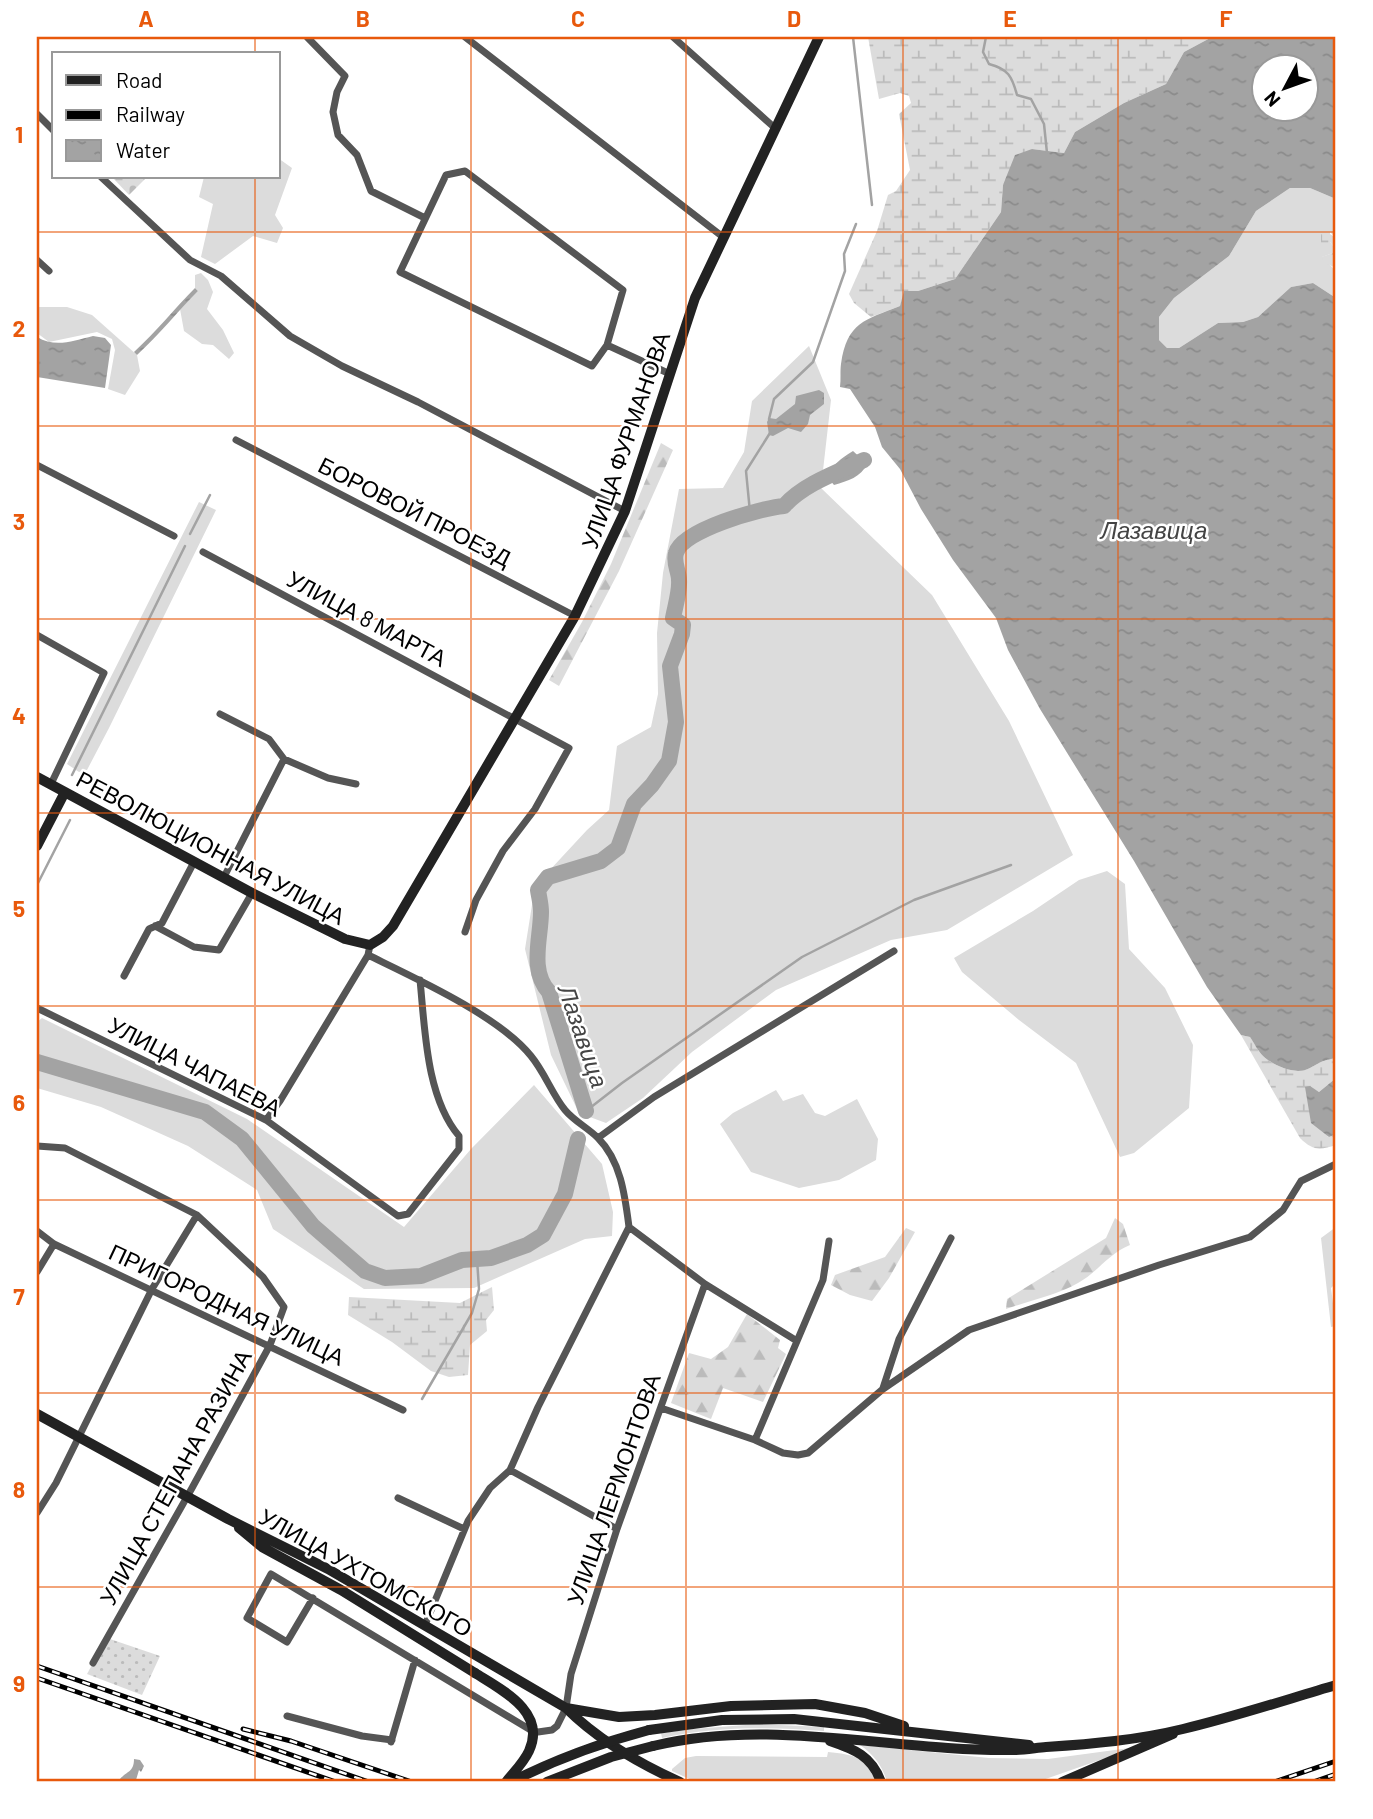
<svg xmlns="http://www.w3.org/2000/svg" width="1373" height="1819" font-family="Barlow,sans-serif">
	<style>
		.grass { fill: #dcdcdc }
		.forest { fill: url(#forest-firs) }
		.wetland { fill: url(#wetland-marsh) }
		.cemetery { fill: url(#cemetery-stones) }
		.park { fill: url(#park-dots) }
		.water { fill: url(#water-ripples); fill-rule: evenodd }
		.lines { fill: none; stroke-linecap: round; stroke-linejoin: round }
		.stream { stroke: #a3a3a3; stroke-width: 2.5 }
		.river { stroke: #a3a3a3; stroke-width: 16 }
		.minor { stroke: #555; stroke-width: 7 }
		.secondary { stroke: #222; stroke-width: 10 }
		.rail-casing { stroke: #000; stroke-width: 5 }
		.rail { stroke: #fff; stroke-width: 2.5; stroke-dasharray: 8; stroke-linecap: butt }
		.secondary-bridge { stroke: #222; stroke-width: 10 }
		.grid { fill: none; stroke: #e8590c; stroke-width: 2; stroke-opacity: 0.55 }
		.labels { text-anchor: middle; dominant-baseline: central; stroke-width: 5; stroke-linejoin: round; paint-order: stroke }
		.street-label { font-size: 23px; fill: #000; stroke: #fff }
		.water-label { font-size: 24px; font-style: italic; fill: #444; stroke: #fff }
		.neatline { fill: none; stroke: #e8590c; stroke-width: 2.5 }
		.grid-label { font-size: 23px; text-anchor: middle; font-weight: bold; fill: #e8590c }
	</style>
	<defs>
		<pattern id="forest-firs" width="22" height="20" patternUnits="userSpaceOnUse" patternTransform="scale(1.75)"><rect width="22" height="20" fill="#dcdcdc"/><path d="M5 1l3.5 6h-7zM16 11l3.5 6h-7z" fill="#bbb"/></pattern>
		<pattern id="wetland-marsh" width="20" height="14" patternUnits="userSpaceOnUse" patternTransform="scale(1.75)"><rect width="20" height="14" fill="#dcdcdc"/><path d="M1 5h8M5 5V1M11 12h8M15 12V8" fill="none" stroke="#bbb"/></pattern>
		<pattern id="cemetery-stones" width="16" height="16" patternUnits="userSpaceOnUse" patternTransform="scale(1.75)"><rect width="16" height="16" fill="#dcdcdc"/><path d="M2 7V4a2 2 0 0 1 4 0v3zM10 15v-3a2 2 0 0 1 4 0v3z" fill="#bbb"/></pattern>
		<pattern id="park-dots" width="8" height="8" patternUnits="userSpaceOnUse" patternTransform="scale(1.75)"><rect width="8" height="8" fill="#dcdcdc"/><path d="M2 2h.1M6 6h.1" fill="none" stroke="#bbb" stroke-width="1.8" stroke-linecap="round"/></pattern>
		<pattern id="water-ripples" width="26" height="14" patternUnits="userSpaceOnUse" patternTransform="scale(1.75)"><rect width="26" height="14" fill="#a3a3a3"/><path d="M2 4q2-2 4 0t4 0M15 11q2-2 4 0t4 0" fill="none" stroke="#8b8b8b"/></pattern>
	</defs>
	<rect width="100%" height="100%" fill="#fff"/>
	<path class="grass" d="M278,158L292,168L275,215L283,228L277,243L253,236L215,264L201,257L213,204L199,197L204,177H278Z
		M1290,188H1310L1336,199V238L1330,232V242L1334,247L1333,253L1322,257L1333,268H1336V298L1313,283L1291,287L1258,317L1243,322L1218,323L1179,348H1167L1159,340V317L1174,298L1229,256L1256,211Z
		M201,273L208,280L213,292L207,309L223,330L234,353L229,359L213,345L202,344L184,331L180,309L198,291L195,288V275Z
		M67,307L92,315L137,355L140,371L125,395L108,389L115,350L112,339L97,332L49,342L37,333V307Z
		M809,346L831,400L821,488L932,595L1009,721L1073,855L947,930L891,940L776,990L692,1052L643,1098L606,1123L579,1113L551,1055L525,949L535,886L587,830L609,810L617,746L651,727L658,694L657,633L663,573L679,489L723,488L744,452L752,401Z
		M199,502L216,510L109,728L87,770L79,772L67,764Z
		M1107,871L1125,884L1129,949L1165,988L1193,1045L1189,1108L1134,1153L1120,1157L1076,1063L1019,1020L962,972L954,958L1033,911L1079,880Z
		M42,1018L247,1119L404,1227L471,1149L534,1085L602,1164L613,1212L612,1236L585,1239L474,1288L364,1289L273,1229L257,1190L188,1146L101,1107L37,1088V1022Z
		M776,1090L783,1101L803,1094L815,1113L825,1116L857,1099L878,1139L876,1160L839,1180L799,1188L751,1172L720,1124L733,1113Z
		M1336,1227V1283L1331,1288L1336,1326L1331,1327L1321,1238Z
		M759,1724L824,1727V1731C771,1727 715,1726 662,1738L661,1733L693,1729Z
		M860,1745L989,1758L1048,1759L1137,1747L1037,1782H887C882,1765 874,1755 860,1745Z
		M828,1752C855,1755 864,1756 876,1782H696L672,1771V1769L685,1758L696,1756L827,1757Z"/>
	<path class="forest" d="M661,443L673,450L619,571L559,686L549,680L582,622L611,564Z
		M1115,1218L1123,1224L1130,1245C1109,1253 1098,1272 1078,1283C1057,1295 1029,1301 1006,1309L1007,1299L1106,1238Z
		M906,1228L915,1232L889,1278L872,1301L850,1295L831,1285L835,1275L885,1257Z
		M747,1314L780,1340L778,1348L786,1354L763,1402L723,1388L711,1419L671,1403L689,1353L711,1359L728,1347Z"/>
	<path class="wetland" d="M868,37H1212L1184,52L1166,84L1124,103L1075,132L1064,153L1032,149L1003,185L1001,212L955,279L918,291H905L900,306L871,317L854,303L849,294L877,231L888,195L896,191L910,170L899,114L911,103L909,96L900,93L879,99Z
		M1324,230L1336,238V268L1325,263L1321,257L1333,253L1334,247L1330,242L1324,246L1321,245V233Z
		M1241,1035L1250,1037C1254,1042 1258,1051 1263,1056C1274,1066 1296,1076 1310,1068C1323,1061 1321,1061 1336,1058V1078L1319,1092L1310,1087L1328,1137L1336,1134V1145C1320,1150 1313,1151 1300,1138Z
		M492,1287L494,1310L486,1320L487,1331L470,1345L468,1375L449,1377L431,1371L392,1342L348,1315L349,1297L460,1303Z"/>
	<path class="cemetery" d="M112,177H147L129,195Z"/>
	<path class="park" d="M107,1638L160,1656L142,1695L87,1674Z"/>
	<path class="water" d="M1212,37H1336V199L1310,188H1290L1256,211L1229,256L1174,298L1159,317V340L1167,348H1179L1218,323L1243,322L1258,317L1291,287L1313,283L1336,298V1058C1321,1061 1323,1061 1310,1068C1296,1076 1274,1066 1263,1056C1258,1051 1254,1043 1250,1037L1241,1035L1207,987L1134,861L1040,709L1008,650L996,618L953,560L921,509L900,469L882,447L875,427L850,389L840,387C841,379 840,371 841,364C847,322 865,320 900,306L904,291H918L955,279L1001,212L1003,185L1015,155L1032,149L1064,153L1075,132L1124,103L1166,84L1184,52ZM1306,66V108H1264V66Z
		M195,288L198,291C177,312 159,335 137,355L134,352C156,332 174,309 195,288Z
		M93,336L105,338L111,345L105,388L37,377V337C55,348 73,341 93,336Z
		M819,390L824,393V404L810,415L808,424L801,432L788,428L773,436L769,435L767,422L769,418L776,419L795,404L796,396Z
		M853,451L867,464C861,477 848,481 834,485L824,473C836,465 839,459 853,451Z
		M1336,1078V1134L1329,1137L1311,1123L1305,1087L1310,1086L1319,1092Z
		M134,1759L140,1760L144,1766L141,1772L139,1770L136,1780L122,1782L120,1779C127,1771 134,1772 134,1759Z"/>
	<g class="lines">
		<path class="stream" d="M853,37L872,205
			M986,37L983,52L989,64C1008,69 1012,76 1017,95L1031,99L1044,124L1047,153
			M769,419L774,399L813,362L845,271L844,254L856,224
			M750,512L746,471L770,433
			M190,534L210,495
			M72,775L185,546
			M37,885L70,820
			M586,1111L622,1083L802,957L914,900L1011,865
			M422,1399L472,1313L479,1289L477,1259"/>
		<path class="river" d="M37,1062L205,1112L242,1139L313,1226L365,1271L385,1278L421,1276L462,1260L491,1258L527,1245L543,1235L565,1194L578,1139
			M586,1111L549,992C529,970 541,938 541,912C541,904 539,897 538,890L548,877L601,861L618,848L634,804L652,785L669,761L676,722L670,666L682,634L683,625L673,618C675,607 680,591 679,580C679,571 673,563 676,553C682,530 761,508 784,506C803,484 838,472 864,460"/>
		<path class="minor" d="M307,37L345,76L337,92L333,112L338,135L357,155L371,191L425,218
			M465,37L723,237
			M673,37L776,129
			M37,114L54,131
			M465,171L623,290L607,345L592,366L400,272L446,175Z
			M101,177L190,260L221,276L290,336L342,366L418,402L625,511
			M37,260L49,271
			M607,345L670,374
			M236,440L575,616
			M37,465L174,536
			M203,552L569,748L535,809L503,851L476,900L465,932
			M37,635L104,673L51,784
			M220,714L269,739L284,759L328,778L356,784
			M224,877L284,759
			M155,926L194,947L219,950L252,893
			M370,945L368,955C415,978 499,1016 531,1056C545,1073 552,1094 565,1110C574,1121 588,1128 598,1138C621,1161 625,1196 629,1227L705,1284L797,1341
			M124,976L149,929L162,923L194,862
			M37,1008L266,1120L398,1216L408,1214L459,1149V1136C426,1097 425,1029 420,980
			M266,1120L280,1101L368,955
			M598,1138L654,1097L894,951
			M37,1146L65,1148L197,1215L263,1277L284,1307L270,1345L192,1488L93,1663
			M37,1231L54,1244L403,1410
			M37,1272L54,1244
			M883,1388L899,1339L951,1238
			M661,1408L755,1440L783,1453L798,1455L808,1453L883,1389L969,1330L1159,1265L1250,1237L1283,1210L1301,1181L1336,1164
			M755,1440L823,1280L829,1241
			M510,1470L617,1529
			M398,1498L464,1529
			M37,1513L56,1483L152,1289L197,1215
			M313,1598L287,1642L247,1618L271,1574L529,1729L538,1732L552,1730L557,1726L566,1708L571,1674L617,1529L705,1284
			M425,1625L468,1521L490,1488L510,1470L538,1407L629,1227
			M287,1716L362,1736L392,1740
			M391,1742L415,1660"/>
		<path class="secondary" d="M37,777L252,893L345,939L370,945L383,937L393,926L575,616L625,511L695,298L819,37
			M37,846L65,792
			M37,1414L228,1519L328,1569L566,1708C597,1739 640,1764 680,1782
			M239,1528L262,1547L341,1590L475,1673
			M566,1708L619,1717L655,1715L731,1706L815,1704L865,1713L904,1726
			M649,1730L722,1720L794,1719L1029,1745
			M830,1741C854,1749 872,1756 881,1782
			M653,1746C772,1717 894,1752 1014,1750C1024,1750 1035,1748 1046,1747C1092,1744 1138,1740 1183,1729C1234,1717 1285,1700 1336,1685
			M1062,1782L1173,1734"/>
		<defs>
			<path id="rail" d="M37,1666L369,1782
				M37,1678L336,1782
				M243,1729L291,1741L412,1782
				M1274,1782L1336,1761
				M1313,1782L1336,1774"/>
		</defs>
		<use href="#rail" class="rail-casing"/>
		<use href="#rail" class="rail"/>
		<path class="secondary-bridge" d="M475,1673C502,1690 547,1712 529,1751C524,1762 514,1772 506,1782
			M511,1782C556,1759 600,1743 649,1730
			M547,1782L611,1757L653,1746"/>
	</g>
	<path class="grid" d="M255,37V54M471,37V1782M686,37V1782M903,37V1782M1118,37V1782M255,177V1782M37,232H1336M37,426H1336M37,619H1336M37,813H1336M37,1006H1336M37,1200H1336M37,1393H1336M37,1587H1336"/>
	<g class="labels">
		<g class="street-label">
			<text transform="translate(625 440) rotate(-71)">УЛИЦА ФУРМАНОВА</text>
			<text transform="translate(415 511) rotate(27)">БОРОВОЙ ПРОЕЗД</text>
			<text transform="translate(367 618) rotate(28)">УЛИЦА 8 МАРТА</text>
			<text transform="translate(211 847) rotate(28)">РЕВОЛЮЦИОННАЯ УЛИЦА</text>
			<text transform="translate(195 1066) rotate(27)">УЛИЦА ЧАПАЕВА</text>
			<text transform="translate(227 1304) rotate(25)">ПРИГОРОДНАЯ УЛИЦА</text>
			<text transform="translate(175 1477) rotate(-61)">УЛИЦА СТЕПАНА РАЗИНА</text>
			<text transform="translate(613 1489) rotate(-71)">УЛИЦА ЛЕРМОНТОВА</text>
			<text transform="translate(366 1572) rotate(29)">УЛИЦА УХТОМСКОГО</text>
		</g>
		<g class="water-label">
			<text x="1154" y="529">Лазавица</text>
			<text transform="translate(584 1036) rotate(71)">Лазавица</text>
		</g>
	</g>
	<rect width="1373" height="1819" fill="none" stroke="#ffffff" stroke-width="77"/>
	<rect x="52" y="52" width="228" height="126" fill="#ffffff" stroke="#999999" stroke-width="2"/>
	<rect x="66" y="75" width="35" height="10" fill="#222222" stroke="#999999" stroke-width="2"/>
	<text x="116" y="88" font-size="21" fill="#000000">Road</text>
	<rect x="66" y="110" width="35" height="10" fill="#000000" stroke="#999999" stroke-width="2"/>
	<text x="116" y="122" font-size="21" fill="#000000">Railway</text>
	<rect x="66" y="140" width="35" height="21" fill="url(#water-ripples)" stroke="#999999" stroke-width="2"/>
	<text x="116" y="158" font-size="21" fill="#000000">Water</text>
	<g transform="translate(1285 88) rotate(229)"><circle r="33" fill="#ffffff" stroke="#999999" stroke-width="2"/>
	<path d="M0-5L12 26L0 18L-12 26Z" fill="#000000"/>
	<text y="-10" font-size="19" font-weight="bold" text-anchor="middle" fill="#000000">N</text>
	</g>
	<rect x="38" y="38" width="1296" height="1742" class="neatline"/>
	<g class="grid-label">
		<text x="146" y="27">A</text>
		<text x="363" y="27">B</text>
		<text x="578" y="27">C</text>
		<text x="794" y="27">D</text>
		<text x="1010" y="27">E</text>
		<text x="1226" y="27">F</text>
		<text x="19" y="143">1</text>
		<text x="19" y="337">2</text>
		<text x="19" y="530">3</text>
		<text x="19" y="724">4</text>
		<text x="19" y="917">5</text>
		<text x="19" y="1111">6</text>
		<text x="19" y="1305">7</text>
		<text x="19" y="1498">8</text>
		<text x="19" y="1692">9</text>
	</g>
</svg>
